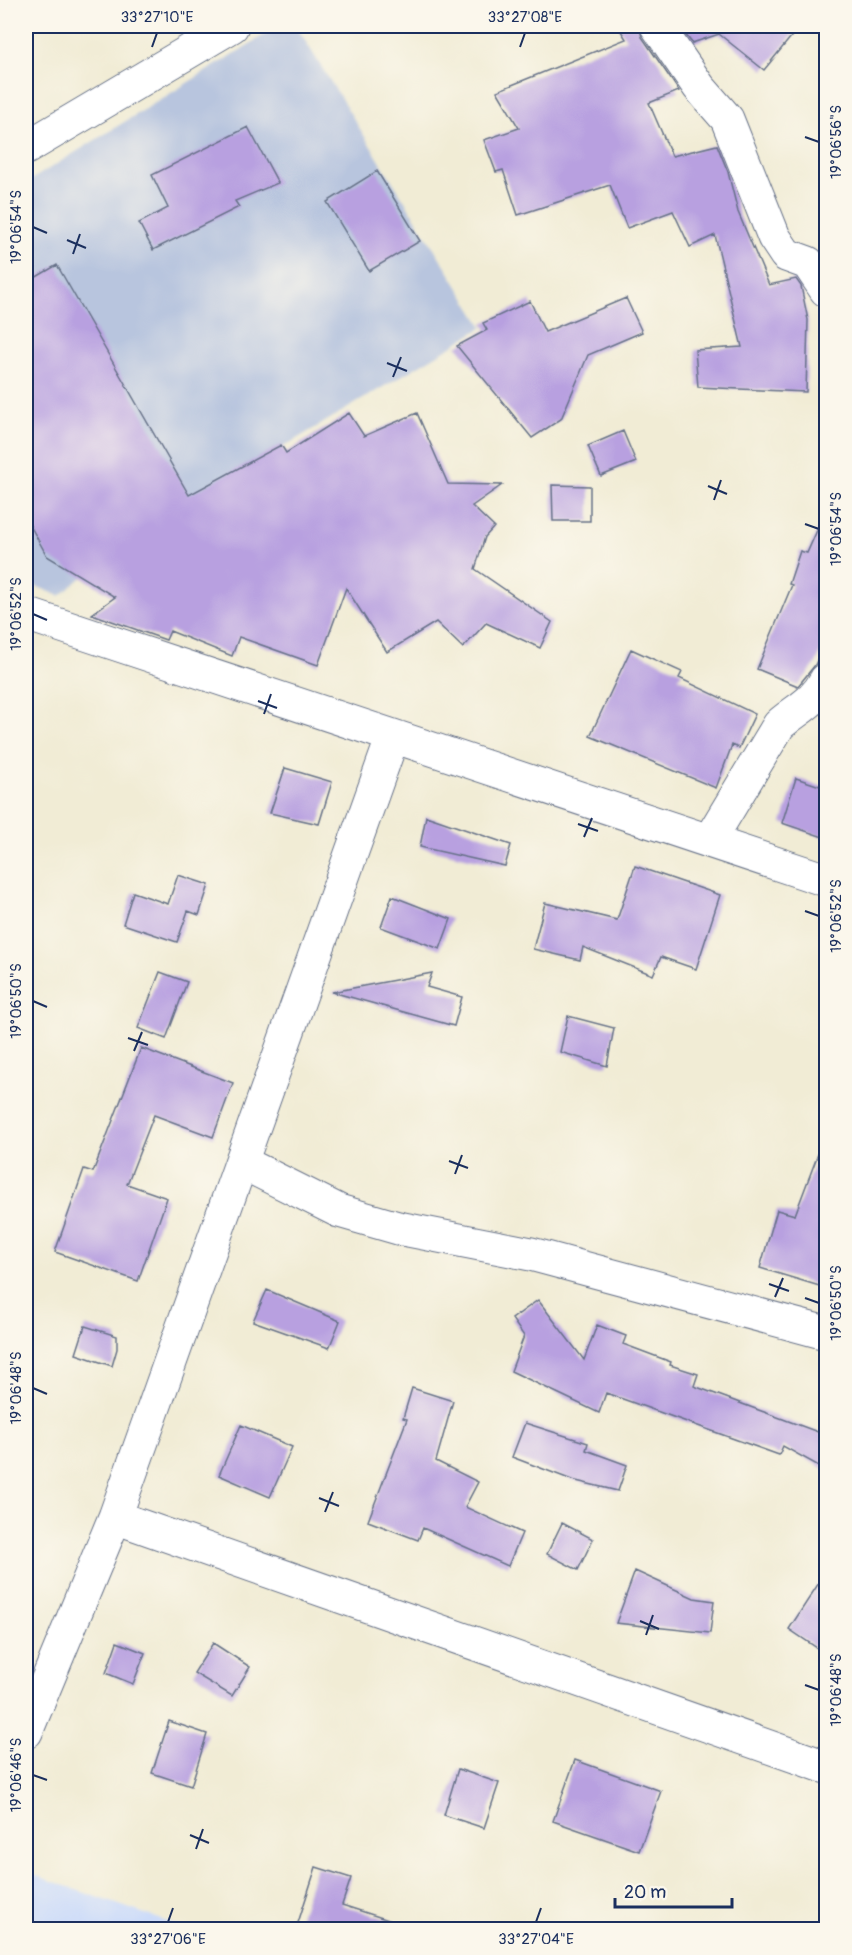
<svg xmlns="http://www.w3.org/2000/svg" width="852" height="1955" font-family="Pangolin,sans-serif">
	<style>
		.built { fill: #ccdbf9 }
		.industrial { fill: #b8c5de }
		.building { fill: #b8a0e0 }
		.lines { fill: none; stroke-linecap: round; stroke-linejoin: round }
		.minor-casing { stroke: #667188; stroke-width: 35 }
		.minor { stroke: #fff; stroke-width: 33 }
		.ticks { fill: none; stroke: #1b2f5e; stroke-width: 2 }
		.neatline { fill: none; stroke: #1b2f5e; stroke-width: 2 }
		.ticks-label { font-size: 15px; text-anchor: middle; fill: #1b2f5e }
	</style>
	<rect width="100%" height="100%" fill="#fbf7ec"/>
	<filter id="ink" filterUnits="userSpaceOnUse"><feTurbulence type="fractalNoise" baseFrequency=".0167" numOctaves="2"/><feDisplacementMap in="SourceGraphic" scale="12" xChannelSelector="R" yChannelSelector="G"/><feConvolveMatrix kernelMatrix="1 2 1 2 8 2 1 2 1" color-interpolation-filters="sRGB"/></filter>
	<filter id="wash" filterUnits="userSpaceOnUse"><feTurbulence type="fractalNoise" baseFrequency=".008" numOctaves="4" result="noise"/><feDisplacementMap in="SourceGraphic" scale="24" xChannelSelector="R" yChannelSelector="G"/><feGaussianBlur stdDeviation="1.35" result="paint"/><feColorMatrix in="noise" values="0 0 0 0 0 0 0 0 0 0 0 0 0 0 0 0 0 1.4 0 .05"/><feComposite in="paint" operator="in"/></filter>
	<g filter="url(#wash)">
		<rect width="100%" height="100%" fill="#f1ecd5"/>
		<path class="built" d="M26,1872L187,1929H26Z"/>
		<path class="industrial" d="M279,26H296L483,327L120,545L60,596L26,582V183Z"/>
		<g id="blocks">
			<path class="building" d="M618,26H639L642,37L679,91L649,103L672,156L717,145L728,172L738,212L769,285L796,279L801,286L808,320L806,392L698,387L695,350L742,347L715,235L690,247L673,211L627,228L610,185L518,215L503,170L496,172L484,140L519,128L497,91L626,39Z
				M679,26H800L764,70L719,34L692,43Z
				M248,127L278,183L235,201L239,207L153,250L139,223L168,208L152,175Z
				M377,171L420,241L369,271L327,202Z
				M57,265L189,495L281,445L286,453L349,413L364,436L417,413L448,484L502,485L472,506L494,527L485,537L475,569L552,622L540,648L486,623L463,648L436,622L387,652L346,588L318,665L239,637L232,656L170,631L166,640L92,614L115,597L47,556L26,518V283Z
				M626,298L642,332L588,355L561,419L532,438L457,346L487,330L483,323L530,301L545,332Z
				M623,431L636,462L601,476L588,446Z
				M552,485L590,486V521H553Z
				M826,510V640L815,665L798,686L757,669L792,585L789,584L800,551L807,553Z
				M631,649L682,672L679,678L755,714L739,748L732,745L716,788L590,736Z
				M285,768L332,782L319,824L270,813Z
				M796,778L826,788V838L782,823Z
				M426,816L511,845L505,866L420,847Z
				M635,866L720,895L696,969L661,957L653,975L583,947L580,960L533,949L545,903L617,920Z
				M178,875L209,885L199,915L188,911L177,942L123,924L133,892L168,904Z
				M392,896L451,919L440,949L381,927Z
				M160,972L187,982L166,1039L138,1028Z
				M432,973L427,987L462,997L454,1026L332,992Z
				M568,1016L614,1028L607,1066L560,1052Z
				M141,1048L233,1083L213,1137L154,1115L127,1184L167,1198L138,1281L55,1252L84,1169L93,1172Z
				M824,1138L826,1139V1288L760,1268L777,1210L795,1215Z
				M267,1290L340,1321L329,1348L253,1321Z
				M538,1300L584,1360L597,1325L626,1336L623,1344L671,1362L670,1365L698,1374L694,1386L826,1435V1470L783,1446L779,1455L606,1393L599,1413L511,1371L524,1336L512,1319Z
				M85,1326L117,1336V1349L112,1366L76,1354Z
				M412,1388L453,1401L436,1461L478,1482L465,1507L522,1533L508,1566L423,1528L418,1540L368,1521L407,1419L403,1418Z
				M525,1423L588,1443L586,1450L627,1465L618,1491L572,1480L512,1457Z
				M241,1425L292,1447L270,1497L219,1475Z
				M562,1523L593,1539L578,1570L547,1554Z
				M635,1571L694,1598L714,1601L710,1633L616,1623Z
				M826,1572V1654L789,1629Z
				M117,1642L145,1653L133,1684L106,1673Z
				M213,1643L250,1667L232,1696L194,1673Z
				M169,1721L207,1734L191,1786L152,1773Z
				M575,1760L661,1791L639,1851L553,1821Z
				M458,1769L499,1783L484,1828L444,1815Z
				M316,1867L351,1878L342,1905L398,1923L397,1929H296Z"/>
		</g>
	</g>
	<g filter="url(#ink)">
		<use href="#blocks" fill-opacity="0" stroke="#667188" stroke-width="1.5"/>
		<g class="lines">
			<defs>
				<path id="minor" d="M657,26L699,87L727,119L774,237L786,255L808,263L826,290
					M26,148L232,26
					M26,614L826,880
					M709,841L779,725C797,709 814,703 826,680
					M243,1163L339,1211L398,1228L531,1254L826,1333
					M115,1517L826,1767
					M26,1732L115,1517L393,736"/>
			</defs>
			<use href="#minor" class="minor-casing"/>
			<use href="#minor" class="minor"/>
		</g>
	</g>
	<path class="ticks" d="M152,47L157,33M520,47L525,33M805,137L819,142M33,227L47,233M67,240L86,248M73,254L80,234M387,363L407,371M393,377L401,357M708,486L727,494M714,500L721,480M805,524L819,529M33,614L47,620M258,701L277,708M264,714L271,694M578,824L598,831M584,837L592,818M805,911L819,916M33,1001L47,1007M128,1038L148,1045M134,1051L142,1032M449,1161L468,1168M455,1174L462,1155M769,1284L789,1291M775,1297L783,1278M805,1298L819,1303M33,1388L47,1394M319,1498L339,1506M325,1512L333,1492M640,1621L659,1629M646,1635L653,1615M805,1685L819,1690M33,1775L47,1780M190,1835L209,1843M196,1849L203,1829M168,1922L173,1908M536,1922L541,1908"/>
	<rect width="852" height="1955" fill="none" stroke="#fbf7ec" stroke-width="66"/>
	<path d="M615 1898v9h117v-9" fill="none" stroke="#1b2f5e" stroke-width="3"/>
	<text x="624" y="1898" font-size="18" fill="#1b2f5e" stroke="#fbf7ec" stroke-width="4.5" paint-order="stroke">20 m</text>
	<rect x="33" y="33" width="786" height="1889" class="neatline"/>
	<g class="ticks-label">
		<text x="157" y="22">33°27'10"E</text>
		<text x="525" y="22">33°27'08"E</text>
		<text transform="translate(836 142) rotate(-90)" y="5">19°06'56"S</text>
		<text transform="translate(16 227) rotate(-90)" y="5">19°06'54"S</text>
		<text transform="translate(836 529) rotate(-90)" y="5">19°06'54"S</text>
		<text transform="translate(16 614) rotate(-90)" y="5">19°06'52"S</text>
		<text transform="translate(836 916) rotate(-90)" y="5">19°06'52"S</text>
		<text transform="translate(16 1001) rotate(-90)" y="5">19°06'50"S</text>
		<text transform="translate(836 1303) rotate(-90)" y="5">19°06'50"S</text>
		<text transform="translate(16 1388) rotate(-90)" y="5">19°06'48"S</text>
		<text transform="translate(836 1690) rotate(-90)" y="5">19°06'48"S</text>
		<text transform="translate(16 1775) rotate(-90)" y="5">19°06'46"S</text>
		<text x="168" y="1944">33°27'06"E</text>
		<text x="536" y="1944">33°27'04"E</text>
	</g>
</svg>
